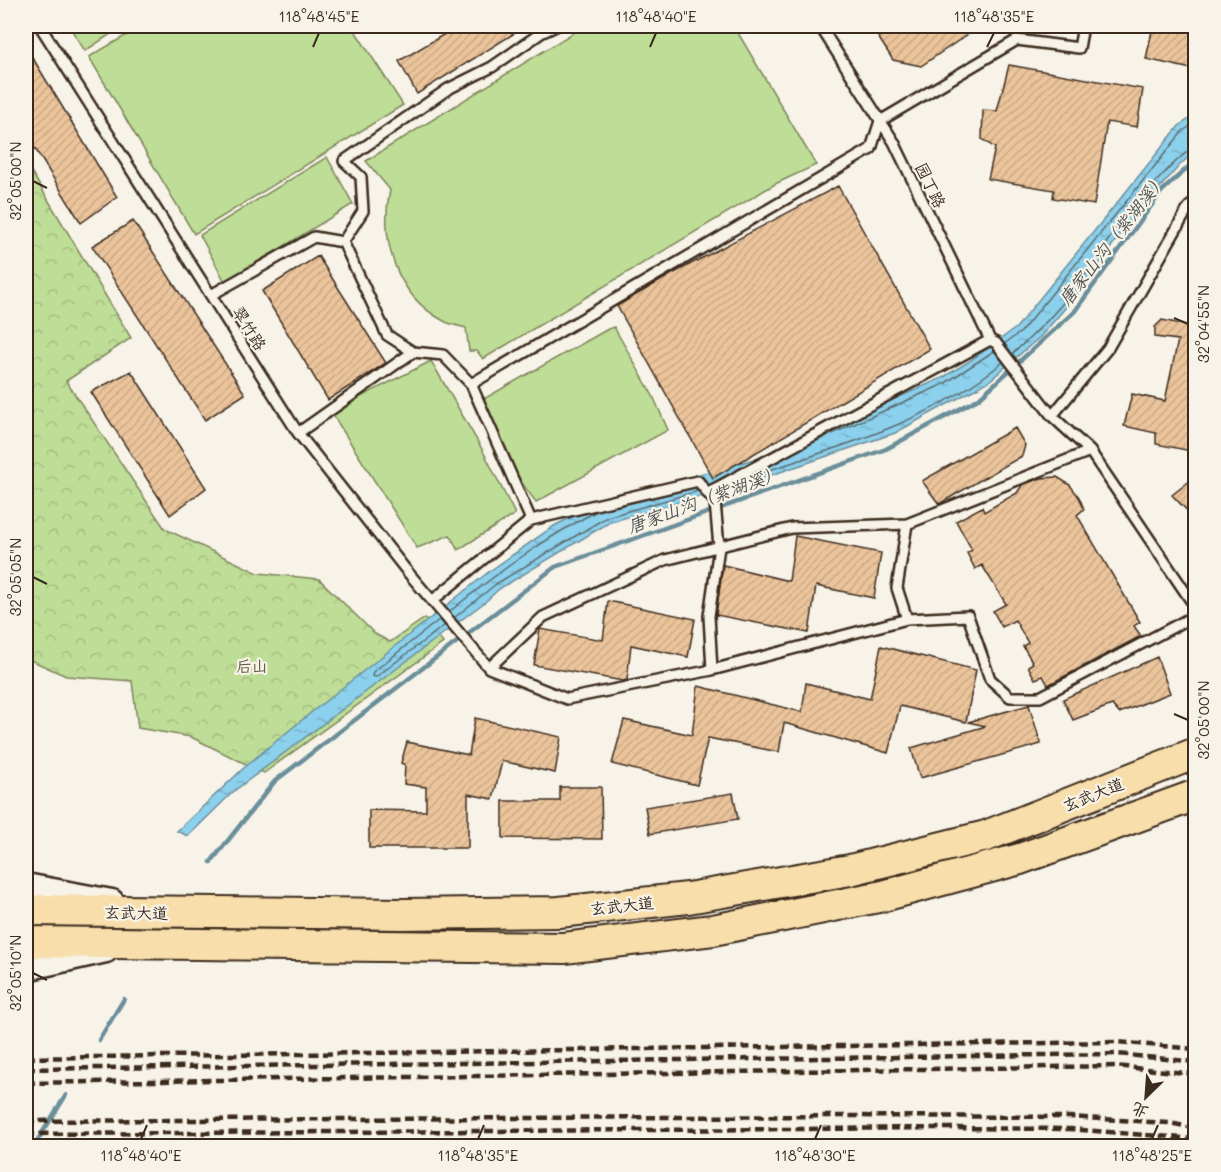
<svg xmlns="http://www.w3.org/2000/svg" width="1221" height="1172" font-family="Mali,'LXGW WenKai TC',sans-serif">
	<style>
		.forest { fill: url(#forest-crowns); stroke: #7c845a; stroke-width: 1.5 }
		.pitch { fill: #bedd96; stroke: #7c845a; stroke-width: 1.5 }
		.water { fill: url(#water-ripples); stroke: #6b8e9a; stroke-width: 1.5 }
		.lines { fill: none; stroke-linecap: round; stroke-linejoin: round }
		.shore { stroke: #5b6c70; stroke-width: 1.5 }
		.stream { stroke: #6b8e9a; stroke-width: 4.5 }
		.building { fill: url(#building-hatch); stroke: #3b2a1e; stroke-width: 1.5 }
		.service-casing { stroke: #3b2a1e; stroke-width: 14 }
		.tertiary-casing { stroke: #3b2a1e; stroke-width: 27 }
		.trunk-casing { stroke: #3b2a1e; stroke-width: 34 }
		.service { stroke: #f7f3e8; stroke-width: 9 }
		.tertiary { stroke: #f7f3e8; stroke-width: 22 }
		.trunk { stroke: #f8deab; stroke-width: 30 }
		.rail { stroke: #3b2a1e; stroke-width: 4.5; stroke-dasharray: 9 4.5; stroke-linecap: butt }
		.ticks { fill: none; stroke: #3b2a1e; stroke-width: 2 }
		.labels { text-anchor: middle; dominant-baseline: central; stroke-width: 4.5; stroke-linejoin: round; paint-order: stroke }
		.street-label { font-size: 16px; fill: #3b2a1e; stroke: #f7f3e8 }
		.park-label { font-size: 16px; fill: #5c573c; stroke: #f7f3e8 }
		.water-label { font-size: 18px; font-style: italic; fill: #4f5452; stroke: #f7f3e8 }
		.neatline { fill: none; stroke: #3b2a1e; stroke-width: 2 }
		.ticks-label { font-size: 15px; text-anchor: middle; fill: #3b2a1e }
	</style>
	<defs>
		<pattern id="forest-crowns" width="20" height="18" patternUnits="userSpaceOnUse" patternTransform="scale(1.5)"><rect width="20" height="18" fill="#bedd96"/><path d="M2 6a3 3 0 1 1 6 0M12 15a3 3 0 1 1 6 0" fill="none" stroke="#a4be81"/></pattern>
		<pattern id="water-ripples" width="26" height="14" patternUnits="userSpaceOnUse" patternTransform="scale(1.5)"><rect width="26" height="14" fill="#8bd0ec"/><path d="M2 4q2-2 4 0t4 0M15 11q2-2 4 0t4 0" fill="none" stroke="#79b3ca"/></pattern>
		<pattern id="building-hatch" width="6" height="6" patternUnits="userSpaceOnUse" patternTransform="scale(1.5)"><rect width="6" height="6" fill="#ebc49b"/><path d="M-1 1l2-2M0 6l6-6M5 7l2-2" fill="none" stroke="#caa985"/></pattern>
	</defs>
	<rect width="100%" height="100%" fill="#f7f3e8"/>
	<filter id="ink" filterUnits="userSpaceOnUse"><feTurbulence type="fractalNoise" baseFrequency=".0167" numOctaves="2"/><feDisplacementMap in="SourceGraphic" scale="12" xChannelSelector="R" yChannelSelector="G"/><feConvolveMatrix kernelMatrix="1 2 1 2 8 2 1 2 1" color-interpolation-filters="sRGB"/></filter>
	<g filter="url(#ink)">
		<path class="forest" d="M26,163L131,338L66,381L165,529L258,573L319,579L375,634L390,642L425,618L443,643L264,773L191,737L138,728L132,681L66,676L26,658Z"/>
		<path class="pitch" d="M69,26H123L85,51Z
			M142,26H352L403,105L194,234L89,57Z
			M584,26H734L816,165L775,184L483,359L477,351H469L466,328C459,326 451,325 444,321C396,296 379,240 390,190L366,161Z
			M327,157L353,204L225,282L200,235Z
			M614,327L653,396L668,430L536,502C510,469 496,438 480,401L608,329Z
			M431,361L482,449L515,514L458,550L450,535L417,548L331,412Z"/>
		<path class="water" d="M1195,115V151L1180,165L1124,228L1087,283L1041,336L988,382L895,433L751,482L610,522L499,589L485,602L234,791L188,836L177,831L248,764L313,711L491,570L554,526L605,500L758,458L805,439L942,378L968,362L1016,328L1179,126Z"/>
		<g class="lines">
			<path class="shore" d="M1004,344L1021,332L1183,131L1196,122
				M1012,354C1038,332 1061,307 1082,280C1095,263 1105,243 1118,226C1128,212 1183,149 1196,147
				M814,442L944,384L994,351
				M751,476C838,447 932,422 1003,362
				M449,612C496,574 543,539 597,511
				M454,618L496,584L607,517L698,491
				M440,619L373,672L372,676L376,677L445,625"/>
			<path class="stream" d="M211,862L275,781L555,567L886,449L978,399L1075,311L1162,191L1196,160
				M99,1040L124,999
				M34,1146L66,1095"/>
		</g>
		<path class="building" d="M458,26H526L417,94L399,61Z
			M871,26H980L921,66L893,60Z
			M1153,26L1168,30L1169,26H1196V70L1146,59Z
			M26,47L117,197L81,223L26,134Z
			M1009,65L1143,89L1137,127L1107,122L1094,205L1053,198L1054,190L988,179L995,148L982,139L983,110L997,111Z
			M838,186L930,349L713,478L617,306L672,274Z
			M133,221L245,394L205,420L92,246Z
			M318,256L386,363L328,400L262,291Z
			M1162,320L1196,327V438L1191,451L1156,444V433L1124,426L1132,394L1165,401L1178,340L1155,337V327Z
			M131,371L206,488L170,515L91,392Z
			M1015,428L1025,445L1022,456L939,504L922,481Z
			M1196,476V520L1172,495Z
			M1057,477L1070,485L1079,497L1084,509L1077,515L1140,622L1134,626L1141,636L1048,685L1043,676L1035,679L1028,666L1033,663L1023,646L1028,643L1015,620L1002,627L993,611L1006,604L982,565L975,569L967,553L972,550L956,521L982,507L984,512L1017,493L1022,485L1041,478Z
			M795,536L881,553L874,598L816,586L809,633L716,615L723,565L789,581Z
			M608,601L695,619L688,657L631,645L627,680L623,681L534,665L540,629L603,640Z
			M881,646L976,670L966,722L900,706L888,753L784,723L779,752L708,738L697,785L612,764L624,720L692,735L698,686L802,712L806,683L870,699Z
			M1157,657L1170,693L1119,713L1112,705L1073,720L1063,699Z
			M1029,705L1041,744L920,778L911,748L986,726L968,722Z
			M475,718L561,737L555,773L502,761L493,799L468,794V848H369V810L426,811V787L404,784L405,765L401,763L407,742L469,755Z
			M560,787H601L602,839L503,838V801H560Z
			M733,793L738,819L650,834L645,807Z"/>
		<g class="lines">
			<defs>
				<path id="service" d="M40,26L298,433L406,570L489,668L543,617L665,560L792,528L907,524L1090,451
					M820,26L894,142L990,340L996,343L1052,416L1090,451L1196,608
					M211,295L314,237L343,242
					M471,384L443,355L413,352L387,335L343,242L363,211L361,177L344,161L448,89L492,67L541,33L556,26
					M1052,416L1108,348L1189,207L1196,201
					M298,433L413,352
					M707,493L990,340
					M907,524L897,588L907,619L968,616L990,679L1010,697H1040L1196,615
					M432,601L531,520
					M489,668L567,699L712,670L907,619
					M712,670L709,616L719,547L715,502L698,481L531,520L471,384L871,149L880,121L1017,40L1079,48L1083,26"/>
				<path id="tertiary" d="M26,885L112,901
					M26,969L106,951"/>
				<path id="trunk" d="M26,910L403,914L559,912L688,898L850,870L986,836L1196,753
					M26,942L564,948L713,930L883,896L1020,859L1196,795"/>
			</defs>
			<use href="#service" class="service-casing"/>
			<use href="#tertiary" class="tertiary-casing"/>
			<use href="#trunk" class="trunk-casing"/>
			<use href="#service" class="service"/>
			<use href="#tertiary" class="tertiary"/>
			<use href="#trunk" class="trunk"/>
			<path class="rail" d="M26,1058L1116,1042L1196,1049
				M26,1069L1118,1054L1196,1062
				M26,1083L1115,1066L1196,1074
				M26,1121L841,1116L1069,1117L1169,1123L1196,1128
				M26,1134L946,1128L1070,1129L1196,1139"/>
		</g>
	</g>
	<path class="ticks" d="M313,47L319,33M650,47L656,33M987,47L994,33M33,181L47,188M1174,318L1188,324M33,577L47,584M1174,714L1188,720M33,973L47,980M141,1139L147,1125M478,1139L484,1125M815,1139L821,1125M1152,1139L1158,1125"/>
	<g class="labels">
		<g class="street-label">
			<text transform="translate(931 185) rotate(64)">园丁路</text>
			<text transform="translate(250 328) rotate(58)">翠竹路</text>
			<text transform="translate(1093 794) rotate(-22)">玄武大道</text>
			<text transform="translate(622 905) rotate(-6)">玄武大道</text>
			<text transform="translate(136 912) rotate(1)">玄武大道</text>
		</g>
		<g class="park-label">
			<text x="252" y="665">后山</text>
		</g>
		<g class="water-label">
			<text transform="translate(1112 239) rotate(-52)">唐家山沟（紫湖溪）</text>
			<text transform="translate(704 499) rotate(-20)">唐家山沟（紫湖溪）</text>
		</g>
	</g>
	<rect width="1221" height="1172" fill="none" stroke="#f7f3e8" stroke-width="66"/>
	<g transform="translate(1146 1097) rotate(205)" stroke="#f7f3e8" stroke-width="4.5" paint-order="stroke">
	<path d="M0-4.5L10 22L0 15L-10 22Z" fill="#3b2a1e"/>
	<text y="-9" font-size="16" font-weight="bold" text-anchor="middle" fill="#3b2a1e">北</text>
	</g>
	<rect x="33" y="33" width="1155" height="1106" class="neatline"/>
	<g class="ticks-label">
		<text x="319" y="22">118°48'45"E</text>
		<text x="656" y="22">118°48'40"E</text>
		<text x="994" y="22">118°48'35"E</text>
		<text transform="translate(16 181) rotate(-90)" y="5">32°05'00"N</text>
		<text transform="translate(1204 324) rotate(-90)" y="5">32°04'55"N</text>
		<text transform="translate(16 577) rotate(-90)" y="5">32°05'05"N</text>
		<text transform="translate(1204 720) rotate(-90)" y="5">32°05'00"N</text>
		<text transform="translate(16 973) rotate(-90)" y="5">32°05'10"N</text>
		<text x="141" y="1161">118°48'40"E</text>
		<text x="478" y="1161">118°48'35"E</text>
		<text x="815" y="1161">118°48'30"E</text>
		<text x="1152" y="1161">118°48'25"E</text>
	</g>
</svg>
